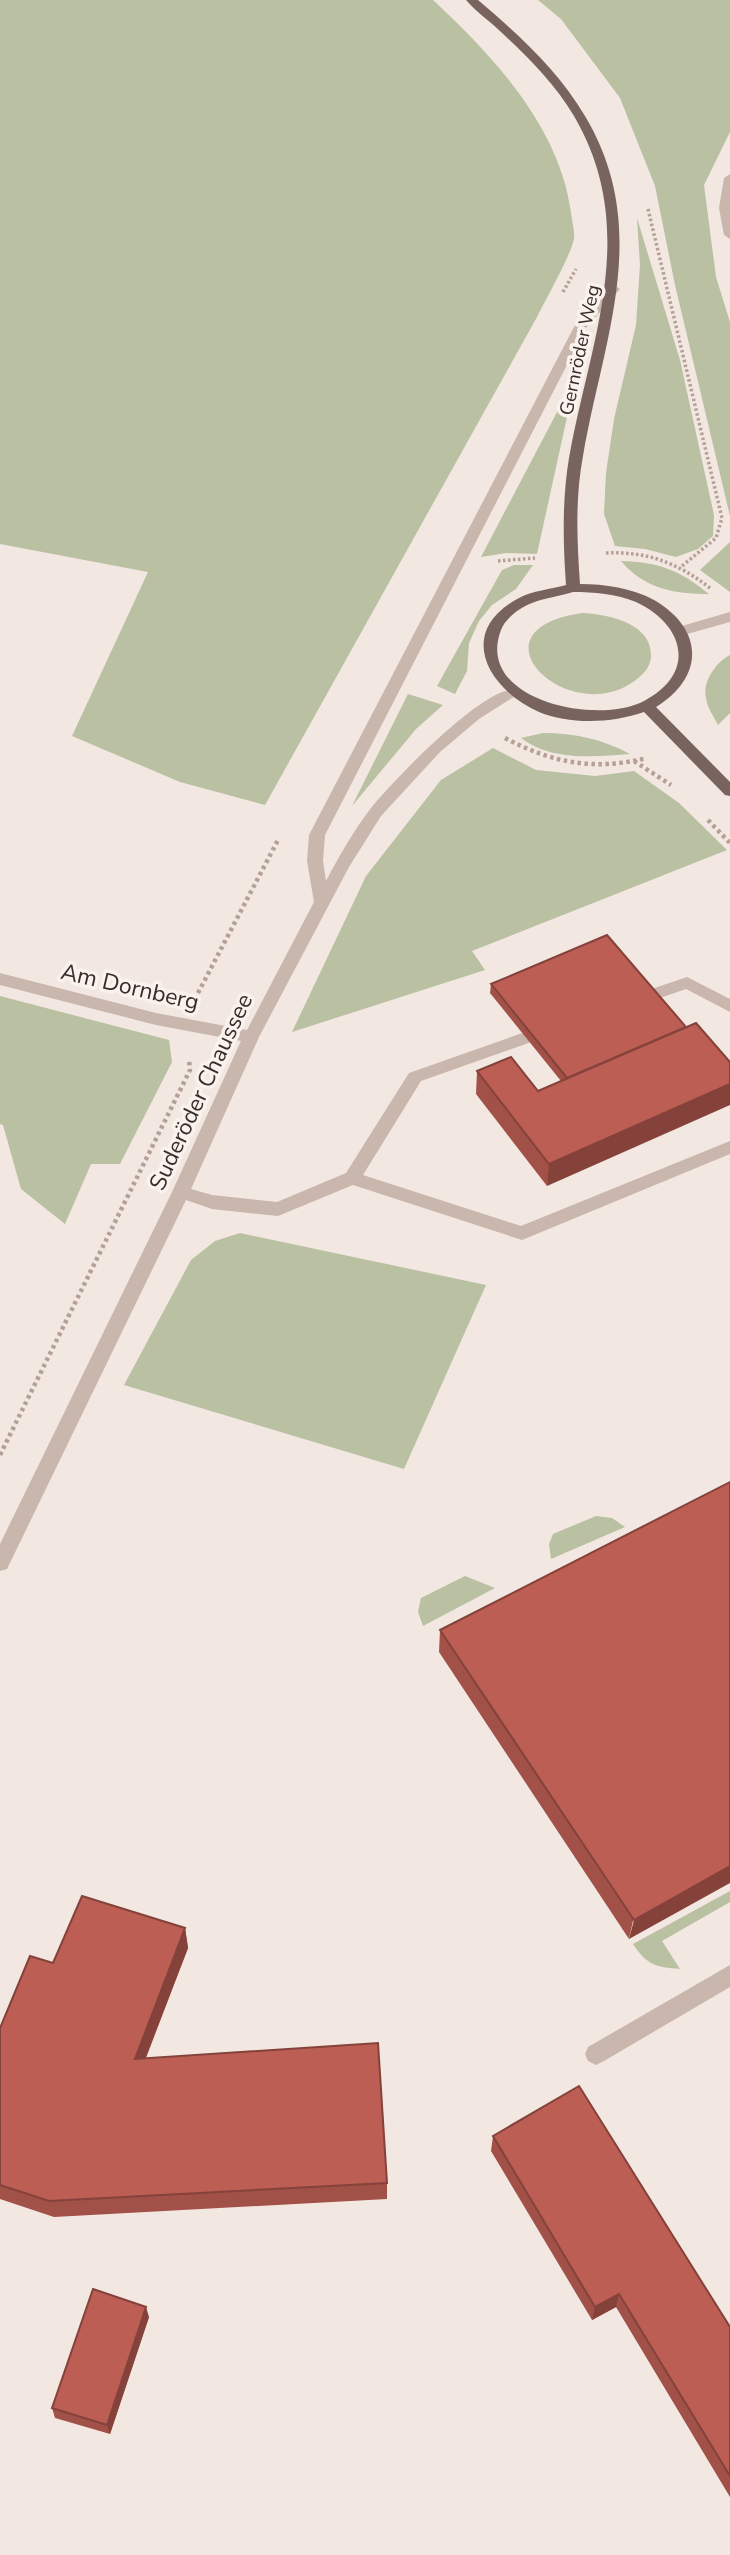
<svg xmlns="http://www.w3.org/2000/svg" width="730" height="2555" font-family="'Nunito Sans',sans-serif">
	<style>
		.green { fill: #bac0a2 }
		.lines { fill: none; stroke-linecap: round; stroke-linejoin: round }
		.path-far1 { stroke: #b5a098; stroke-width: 3.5; stroke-dasharray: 2.5 2.5; stroke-linecap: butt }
		.path { stroke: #b5a098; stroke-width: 4.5; stroke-dasharray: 3.5 3.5; stroke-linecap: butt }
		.minor { fill: #c9b6ad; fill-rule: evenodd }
		.major { fill: #79635e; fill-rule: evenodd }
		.wall { fill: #a25148 }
		.shaded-wall { fill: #84423b }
		.building { fill: #bc5e54; stroke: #84423b; stroke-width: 2 }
		.labels { text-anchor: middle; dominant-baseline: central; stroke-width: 7; stroke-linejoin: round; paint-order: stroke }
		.far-street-label { font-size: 19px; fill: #382d2b; stroke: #f9f2ed }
		.street-label { font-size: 23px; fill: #382d2b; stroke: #f9f2ed }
	</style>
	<rect width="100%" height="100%" fill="#f2e7e1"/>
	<path class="green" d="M0,0H433C493,56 560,127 571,213C572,221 575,232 574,239C570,257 546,299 537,317L265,805L180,782L72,736L148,572L0,544Z
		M538,0H730V132L704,185L716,277L730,322V516L675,285L655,186L620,98L561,19Z
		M637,218L680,360L714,515L713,536L698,549L676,557L645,549L615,546L604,514L606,473L614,419L636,325L640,265Z
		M576,376L537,554L506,553L481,557Z
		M730,542V592L700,570Z
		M621,561C658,562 680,570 709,594C674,594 645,589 621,561Z
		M514,565H533L516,589L492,605L479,621L469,643L467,671L455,694L437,686L502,570Z
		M582,613C607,614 653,623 651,657C650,668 642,676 633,682C567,728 465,630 582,613Z
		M730,655V713L718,725C714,717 707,707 706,698C702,682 716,662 730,655Z
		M408,694L443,705L416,729L352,806Z
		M543,733C575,733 602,739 630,754C594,757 551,761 521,738Z
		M493,748L536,770L595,776L634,771L679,803L727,850L472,951L485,970L292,1032L366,876L441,780Z
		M0,996L169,1040L172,1062L120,1164H91L65,1224L21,1189L3,1125L0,1124Z
		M240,1233L486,1285L404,1469L124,1385L191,1260L215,1241Z
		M596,1516L612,1518L625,1527L551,1559L549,1544L553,1534Z
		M465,1576L495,1588L423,1626L418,1612L421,1598Z
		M730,1891V1902L662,1941L680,1969C655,1967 647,1965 633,1944Z"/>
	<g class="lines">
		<path class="path-far1" d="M648,209L722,518L716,538L682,566
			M563,292L576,269
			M606,553C647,551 678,563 710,588
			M498,561L535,558"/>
		<path class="path" d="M505,738C552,763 595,771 647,758
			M634,761L671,785
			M708,820L730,843
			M198,993L278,840
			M0,1455L190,1070L189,1059"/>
		<path class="minor" d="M730,174V239L724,235L719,208L724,178Z
			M614,285L620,289L586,328L325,835L323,861L326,881C339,856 354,830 371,808C391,783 488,681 518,690L520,693L479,719L440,752L381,816L349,867L259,1037L191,1189L212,1195L277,1202L346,1173L409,1073L548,1024L556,1030L554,1034L421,1081L363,1175L521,1226L730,1141V1154L522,1240L353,1185L278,1216L212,1209L186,1200L7,1569L0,1571V1544L172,1192L241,1041L156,1025L0,985V973L156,1013L247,1030L314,902L307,861L309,835L574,327L610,286Z
			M730,612V622L680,636L673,631L675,628Z
			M687,977L730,999V1012L686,989L634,1007L626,1001L628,997Z
			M730,1965V1987L604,2061L596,2065L588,2061L585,2054L588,2047Z"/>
		<path class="major" d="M466,0H478C518,34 558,70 585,116C653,230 603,339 583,456C575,498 577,541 580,584C605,584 632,588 654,600C704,629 705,677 656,707L730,782V796L725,795L644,712C613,723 570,725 539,712C486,688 456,631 519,598C532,591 551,589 566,585C563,543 562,500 569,458C590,340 641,231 574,116C555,84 528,57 501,32C490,21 476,12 466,0ZM573,592C594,592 616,594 636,602C685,625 697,673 644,701C597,726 474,700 501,630C505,619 520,607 532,603C544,598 560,596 573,592Z"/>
	</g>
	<path class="wall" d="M607,935L547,1186L476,1094L477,1071L538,1091L561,1081L490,993L491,984Z
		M730,1482L629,1939L439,1652L440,1630Z
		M185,1928L188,1948L146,2058L387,2183V2199L54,2217L0,2199V2028L53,1963Z
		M493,2136L730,2327V2497L616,2307L592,2320L491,2151Z
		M149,2317L110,2434L55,2418L52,2408Z"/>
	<path class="shaded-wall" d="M730,1084V1105L547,1186L549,1164Z
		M730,1866V1883L629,1939L634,1920Z
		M185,1928L188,1948L138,2077L135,2059Z
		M619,2294L616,2307L592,2320L595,2307Z
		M146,2307L149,2317L110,2434L107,2425Z"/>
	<path class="building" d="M607,935L686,1027L567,1078L491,984Z
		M696,1023L730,1062V1084L549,1164L477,1071L511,1057L538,1091Z
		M730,1482V1866L634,1920L440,1630Z
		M82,1896L185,1928L135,2059L378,2043L387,2183L49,2201L0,2185V2028L30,1956L53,1963Z
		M579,2086L730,2327V2476L619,2294L595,2307L493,2136Z
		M93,2289L146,2307L107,2425L52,2408Z"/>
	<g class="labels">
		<g class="far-street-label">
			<text transform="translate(580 350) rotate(-78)">Gernröder Weg</text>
		</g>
		<g class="street-label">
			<text transform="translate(130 987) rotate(13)">Am Dornberg</text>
			<text transform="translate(201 1092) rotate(-65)">Suderöder Chaussee</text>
		</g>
	</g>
</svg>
